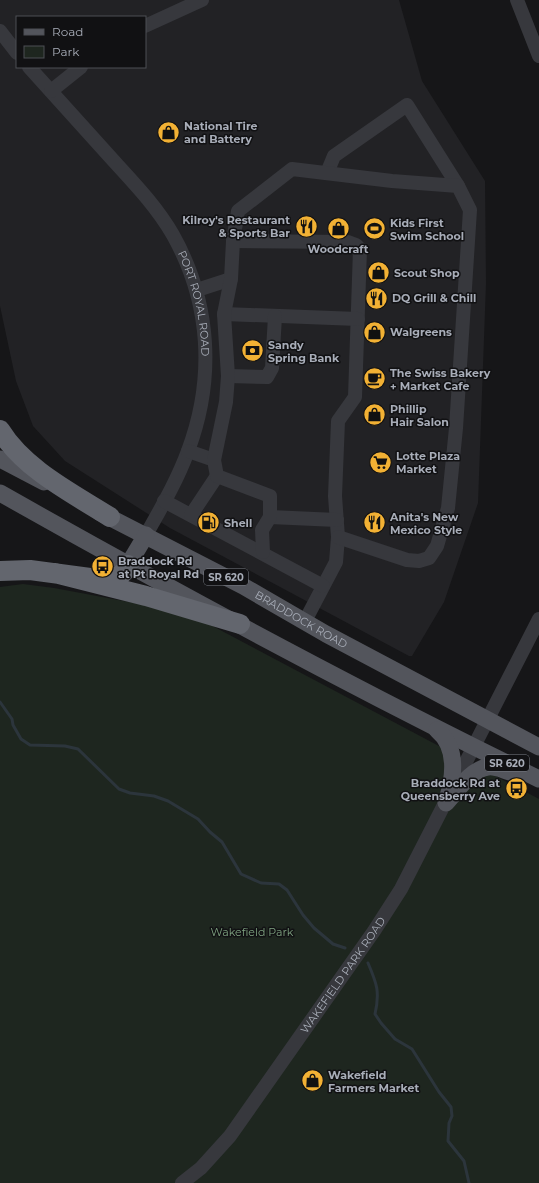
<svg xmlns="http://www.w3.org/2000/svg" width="539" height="1183" font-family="Montserrat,sans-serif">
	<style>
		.built { fill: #222225; fill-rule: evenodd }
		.green { fill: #1e261f }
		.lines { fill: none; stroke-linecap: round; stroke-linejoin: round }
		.stream { stroke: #2c353c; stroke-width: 3 }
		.minor { stroke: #37383d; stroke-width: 14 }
		.major { stroke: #53555c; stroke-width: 17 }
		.highway { stroke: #63666e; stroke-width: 20 }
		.labels { text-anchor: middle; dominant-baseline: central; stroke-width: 3; stroke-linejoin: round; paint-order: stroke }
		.shield { fill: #111113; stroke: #7b7e86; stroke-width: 1 }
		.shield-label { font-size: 10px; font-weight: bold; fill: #a8adb8 }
		.poi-label { font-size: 11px; font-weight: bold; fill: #a8adb8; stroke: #111113; text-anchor: start }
		.street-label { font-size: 11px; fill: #a8adb8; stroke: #111113 }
		.park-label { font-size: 11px; fill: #7fa381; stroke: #111113 }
	</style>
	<rect width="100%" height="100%" fill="#161618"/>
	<path class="built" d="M0,0H399L422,81L485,181L486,283L478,503L444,602L412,656H409L170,528L65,461L33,426L16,381L0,306ZM17,17H145V67H17Z"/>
	<path class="green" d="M23,584L54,588L188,613L539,799V1183H0V587Z"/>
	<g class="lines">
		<path class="stream" d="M0,702L12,719L13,725L21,739L30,745L65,746L78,749L119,789L130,793L154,796L168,801L198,819L210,832L222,842L241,874L261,883L279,884L287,890L303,915L314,928L333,944L345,948
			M368,963C377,984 380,992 375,1014L381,1023L395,1039L412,1049L439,1092L451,1107L452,1116L449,1123L448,1141L464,1161L469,1183"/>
		<g class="minor">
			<path d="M517,0L539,56"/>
			<path d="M145,26L202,0"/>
			<path d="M0,31L17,53"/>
			<path id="s1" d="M29,67C57,98 85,129 112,159C134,183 157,207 173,235C211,303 215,379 188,451C177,481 161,508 146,535"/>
			<path d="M51,91L81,67"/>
			<path d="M327,173L334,156L407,105L458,186"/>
			<path d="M233,241L348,242L356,245L360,249L355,397L338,421L335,496L338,537L336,562L305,621"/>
			<path d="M197,290L231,279"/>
			<path d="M224,314L358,319"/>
			<path d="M228,376L267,377L272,368L275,316"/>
			<path d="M188,451L214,460"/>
			<path d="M164,501L323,586"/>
			<path d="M191,515L217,476"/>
			<path d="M270,517L337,520"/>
			<path d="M263,552L262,530L270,517V496L217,476L214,460L226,402L228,376L224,314L231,279L233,241L238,211L292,169L392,181L458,186L470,210L456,428L448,508L437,546L429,558L419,561L407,560L338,537"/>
			<path id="s2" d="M182,1183L201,1168L230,1136L374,931L401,889L539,619"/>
		</g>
		<g class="major">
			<path d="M0,459L44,482"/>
			<path d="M0,493C177,593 357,690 539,779"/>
			<path id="s3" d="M99,512L243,586L326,634L539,747"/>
			<path d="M128,565L146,535"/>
			<path d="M437,730C458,747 454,777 447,800"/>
			<path d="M446,803C457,791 471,769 488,767C495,766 503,770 510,772"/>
		</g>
		<path class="highway" d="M0,430C24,469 72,493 110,517
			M0,571L30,570L105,580C115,578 125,575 128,565
			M55,573L146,596L240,624"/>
	</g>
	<defs>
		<symbol id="shop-disc" viewBox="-11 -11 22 22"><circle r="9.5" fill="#f2b134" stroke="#111113"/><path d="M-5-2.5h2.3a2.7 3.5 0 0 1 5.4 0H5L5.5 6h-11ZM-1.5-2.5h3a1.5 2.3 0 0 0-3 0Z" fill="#111"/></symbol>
		<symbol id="restaurant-disc" viewBox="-11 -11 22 22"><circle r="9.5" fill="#f2b134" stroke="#111113"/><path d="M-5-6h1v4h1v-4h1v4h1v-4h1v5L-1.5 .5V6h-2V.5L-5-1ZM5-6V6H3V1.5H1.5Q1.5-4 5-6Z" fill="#111"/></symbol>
		<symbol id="stadium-disc" viewBox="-11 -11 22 22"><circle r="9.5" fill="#f2b134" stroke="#111113"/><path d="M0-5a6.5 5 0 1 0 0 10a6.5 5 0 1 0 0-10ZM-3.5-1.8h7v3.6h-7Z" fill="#111"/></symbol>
		<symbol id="bank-disc" viewBox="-11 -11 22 22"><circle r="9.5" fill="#f2b134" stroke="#111113"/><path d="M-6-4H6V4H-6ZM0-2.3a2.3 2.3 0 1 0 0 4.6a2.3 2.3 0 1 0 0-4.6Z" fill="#111"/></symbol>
		<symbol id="cafe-disc" viewBox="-11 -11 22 22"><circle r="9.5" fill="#f2b134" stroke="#111113"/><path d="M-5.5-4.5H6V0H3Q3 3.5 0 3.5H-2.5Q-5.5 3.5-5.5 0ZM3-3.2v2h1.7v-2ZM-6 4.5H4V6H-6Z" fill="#111"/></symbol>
		<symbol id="supermarket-disc" viewBox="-11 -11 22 22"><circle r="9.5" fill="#f2b134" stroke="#111113"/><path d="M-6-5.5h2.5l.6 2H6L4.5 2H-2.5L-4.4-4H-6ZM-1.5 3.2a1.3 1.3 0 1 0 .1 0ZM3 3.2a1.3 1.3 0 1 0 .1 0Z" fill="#111"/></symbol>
		<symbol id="fuel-disc" viewBox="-11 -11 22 22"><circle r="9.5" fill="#f2b134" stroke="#111113"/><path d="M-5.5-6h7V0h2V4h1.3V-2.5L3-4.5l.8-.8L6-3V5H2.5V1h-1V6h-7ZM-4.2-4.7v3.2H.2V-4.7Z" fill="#111"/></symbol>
		<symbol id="bus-disc" viewBox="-11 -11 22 22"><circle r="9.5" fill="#f2b134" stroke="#111113"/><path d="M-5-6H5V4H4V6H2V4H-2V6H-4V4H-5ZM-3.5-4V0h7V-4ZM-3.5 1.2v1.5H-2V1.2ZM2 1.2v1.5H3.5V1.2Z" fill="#111"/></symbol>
	</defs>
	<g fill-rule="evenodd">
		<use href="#shop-disc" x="156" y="120" width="25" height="25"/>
		<use href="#restaurant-disc" x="294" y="214" width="25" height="25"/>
		<use href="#shop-disc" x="326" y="216" width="25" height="25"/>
		<use href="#stadium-disc" x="362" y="216" width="25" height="25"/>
		<use href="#shop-disc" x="366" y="260" width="25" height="25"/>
		<use href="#restaurant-disc" x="364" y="286" width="25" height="25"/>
		<use href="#shop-disc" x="362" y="320" width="25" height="25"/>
		<use href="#bank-disc" x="240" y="338" width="25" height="25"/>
		<use href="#cafe-disc" x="362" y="366" width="25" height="25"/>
		<use href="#shop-disc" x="362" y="402" width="25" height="25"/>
		<use href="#supermarket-disc" x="368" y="450" width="25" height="25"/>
		<use href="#fuel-disc" x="196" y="510" width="25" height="25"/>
		<use href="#restaurant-disc" x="362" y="510" width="25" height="25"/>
		<use href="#bus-disc" x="90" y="554" width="25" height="25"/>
		<use href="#bus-disc" x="504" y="776" width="25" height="25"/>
		<use href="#shop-disc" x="300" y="1068" width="25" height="25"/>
	</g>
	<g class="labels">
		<g class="shield">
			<rect x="204" y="569" width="44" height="16" rx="3"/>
			<rect x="485" y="755" width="44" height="16" rx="3"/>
		</g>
		<g class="shield-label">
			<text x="226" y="577">SR 620</text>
			<text x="507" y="763">SR 620</text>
		</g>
		<g class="poi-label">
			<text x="184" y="126">National Tire<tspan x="184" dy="13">and Battery</tspan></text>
			<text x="290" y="220" text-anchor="end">Kilroy's Restaurant<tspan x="290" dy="13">&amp; Sports Bar</tspan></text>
			<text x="390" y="223">Kids First<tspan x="390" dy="13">Swim School</tspan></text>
			<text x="338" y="249" text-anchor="middle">Woodcraft</text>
			<text x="394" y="273">Scout Shop</text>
			<text x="392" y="298">DQ Grill &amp; Chill</text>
			<text x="390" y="332">Walgreens</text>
			<text x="268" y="345">Sandy<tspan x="268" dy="13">Spring Bank</tspan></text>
			<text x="390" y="373">The Swiss Bakery<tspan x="390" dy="13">+ Market Cafe</tspan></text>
			<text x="390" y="409">Phillip<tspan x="390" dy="13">Hair Salon</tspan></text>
			<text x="396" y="456">Lotte Plaza<tspan x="396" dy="13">Market</tspan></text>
			<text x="390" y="517">Anita's New<tspan x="390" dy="13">Mexico Style</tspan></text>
			<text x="224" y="523">Shell</text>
			<text x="118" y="561">Braddock Rd<tspan x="118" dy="13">at Pt Royal Rd</tspan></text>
			<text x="500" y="783" text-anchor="end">Braddock Rd at<tspan x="500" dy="13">Queensberry Ave</tspan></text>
			<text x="328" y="1075">Wakefield<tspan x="328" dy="13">Farmers Market</tspan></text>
		</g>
		<g class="street-label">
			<text stroke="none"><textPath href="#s1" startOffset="294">PORT ROYAL ROAD</textPath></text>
			<text stroke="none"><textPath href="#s3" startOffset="229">BRADDOCK ROAD</textPath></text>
			<text stroke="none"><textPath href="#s2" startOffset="264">WAKEFIELD PARK ROAD</textPath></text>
		</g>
		<g class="park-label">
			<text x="252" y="932">Wakefield Park</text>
		</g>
	</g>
	<rect x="16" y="16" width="130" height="52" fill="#111113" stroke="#4d4f55"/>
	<rect x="24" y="29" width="20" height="6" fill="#53555c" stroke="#4d4f55"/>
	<text x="52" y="36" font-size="12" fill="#a8adb8">Road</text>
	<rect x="24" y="46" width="20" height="12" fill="#1e261f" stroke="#4d4f55"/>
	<text x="52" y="56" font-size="12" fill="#a8adb8">Park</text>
</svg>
